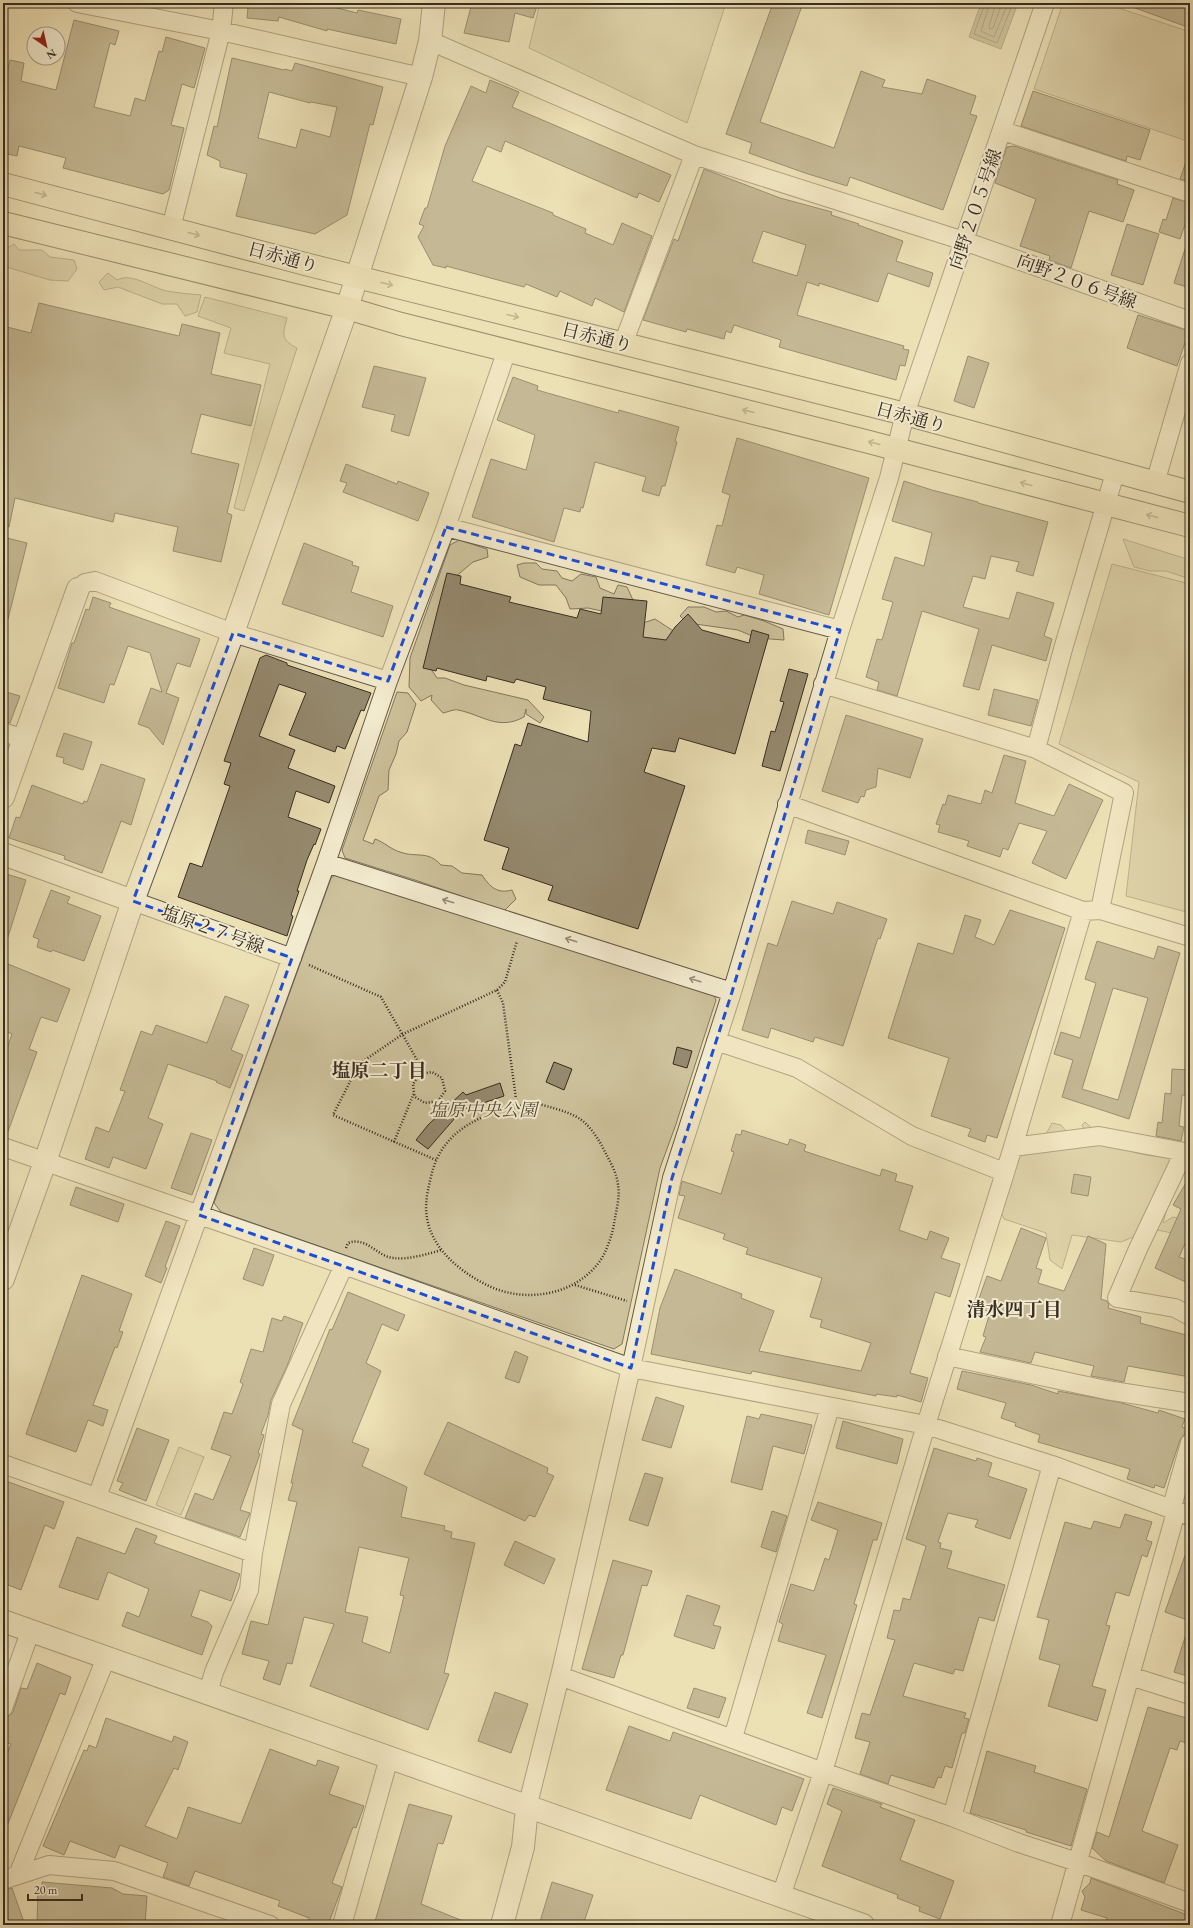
<svg xmlns="http://www.w3.org/2000/svg" width="1193" height="1928" font-family="'EB Garamond','Noto Serif JP',serif">
	<style>
		.green { fill: #cdc29c; stroke: #827860 }
		.water { fill: #aea383; stroke: #7e745d }
		.lines { fill: none; stroke-linecap: round; stroke-linejoin: round }
		.shore { stroke: #726853; stroke-width: 1 }
		.building { fill: #958a6f; stroke: #362d23; fill-rule: evenodd }
		.minor-casing { stroke: #645a48; stroke-width: 20 }
		.tertiary-casing { stroke: #645a48; stroke-width: 24 }
		.trunk-casing { stroke: #362d23; stroke-width: 24 }
		.path { stroke: #362d23; stroke-width: 2.5; stroke-dasharray: 1 2; stroke-linecap: butt }
		.minor { stroke: #f3ebcf; stroke-width: 18 }
		.tertiary { stroke: #f3ebcf; stroke-width: 22 }
		.trunk { stroke: #ece0b5; stroke-width: 22 }
		.oneway { stroke: #91866c }
		.oneway2 { stroke: #948c79 }
		.marked { fill: none; stroke: #1d4ed8; stroke-width: 3; stroke-dasharray: 8 5; stroke-linejoin: round }
		.labels { text-anchor: middle; dominant-baseline: central; stroke-width: 4; stroke-linejoin: round; paint-order: stroke }
		.street-label { font-size: 18px; fill: #362d23; stroke: #f3ebcf }
		.park-label { font-size: 18px; font-style: italic; fill: #544b3b; stroke: #f3ebcf }
		.neighbourhood-label { font-size: 19px; font-weight: bold; fill: #362d23; stroke: #f3ebcf }
	</style>
	<rect width="100%" height="100%" fill="#ece0b5"/>
	<filter id="stains"><feTurbulence type="fractalNoise" baseFrequency=".005" numOctaves="4"/><feColorMatrix values="0 0 0 0 .2 0 0 0 0 .09 0 0 0 0 .02 0 0 0 .5 -.17"/></filter>
	<radialGradient id="worn" r=".72"><stop offset=".6" stop-color="#630" stop-opacity="0"/><stop offset="1" stop-color="#630" stop-opacity=".3"/></radialGradient>
	<path class="green" d="M540,3H726L687,123L529,48Z
		M1063,3H1104L1190,32V142L1034,89Z
		M14,244L19,250H42L50,257L74,260L77,269L68,281L50,280L3,266V245L9,247Z
		M108,273L117,280C132,272 152,288 167,291C178,293 190,294 201,295L197,312L185,316L177,304H162L118,287L104,290L99,282Z
		M205,297L287,318C283,334 280,339 297,348L244,511L234,508L270,364L224,353L231,328L198,316Z
		M1123,539L1190,560V579L1166,571H1150L1134,567Z
		M459,540L487,549L488,557L473,562L454,578L431,669L437,678H445L464,685L528,700L544,717L540,723L526,714V709L524,717C498,731 483,715 458,710C454,709 448,712 443,713L431,700L432,695L421,701L409,687L410,658L450,545Z
		M524,563H536L542,569L557,571L562,578L572,581L581,574L596,577L600,588L614,594L618,585L627,587L633,600L620,601L606,612L588,608L570,609L566,598L556,585H539L520,577L517,565Z
		M1112,564L1190,584V913L1126,896L1139,782L1059,744Z
		M688,607H704L716,612L726,611L738,617L744,615L764,621L783,629L784,640L757,638L738,630L688,623L680,616Z
		M655,619L678,634L675,646L632,650L640,624Z
		M397,692L408,693L416,704L407,732L399,741L396,754L389,770L388,790L379,796L363,840L373,844L375,839C384,842 392,850 400,852C416,858 428,850 441,865L452,866L462,873L482,875C490,887 497,894 512,890L516,899L504,911L418,881L345,858L342,850Z
		M339,872L711,989L716,1000L676,1124L660,1168L622,1344L614,1349L221,1212L214,1203L331,878Z
		M1085,1122C1100,1136 1121,1151 1141,1154C1154,1157 1168,1157 1181,1158L1163,1223L1173,1217L1190,1221L1189,1246L1181,1235L1153,1229L1121,1242L1072,1235L1062,1269L1050,1260L1046,1233L1004,1219L999,1207L1011,1159L1045,1136L1052,1123L1061,1125L1068,1133L1086,1134L1082,1125Z
		M179,1447L204,1457L181,1515L156,1505Z"/>
	<path class="water" d="M981,3H1018L1001,49L969,37Z"/>
	<g class="lines">
		<path class="shore" d="M985,3L974,34L997,43L1013,3
			M990,3L981,31L994,37L1008,3
			M996,3L989,26L990,29L993,28L1002,3"/>
	</g>
	<path class="building" d="M245,3H318L357,13L358,10L401,19L396,44L327,29V31L279,17L278,21L247,18L248,8L245,7Z
		M472,3H538L533,18L515,13L509,42L464,33Z
		M773,3H803L760,122L834,148L861,71L885,80L882,87L922,94L927,79L976,96L970,114L977,116L943,210L850,177L847,186L805,173L749,153L752,143L726,134Z
		M1127,3H1190V28L1127,5Z
		M74,20L119,31L115,45L110,43L94,107L130,116L135,98L145,101L159,51L162,52L166,37L205,48L194,88L182,84L171,125L184,128L169,190L163,194L63,168L66,158L19,146L17,156L3,153V92L10,60L24,63L21,81L56,90Z
		M232,58L284,70L285,69L292,71L295,63L383,87L373,125L370,124L347,215L315,234L236,216L247,174L220,167V161L207,155L214,126L217,127ZM269,92L310,103L311,102L337,107L330,137L301,129L296,148L258,138Z
		M490,80L519,92L512,107L671,175L659,202L639,193L637,198L505,141L501,152L487,146L472,181L553,213V215L586,229L585,233L613,245L622,223L652,236L624,312L595,298L592,306L560,291L557,297L526,284L524,287L446,266V268L433,265L418,237L424,226L419,224L425,208H427L445,146L471,86L486,93Z
		M1033,91L1150,130L1140,160L1127,156L1126,161L1021,126Z
		M1014,146L1118,180L1117,184L1134,190L1123,222L1089,211L1071,268L1049,260L1050,256L1020,246L1036,199L995,183L1007,147Z
		M1188,156L1190,157V182L1180,179Z
		M704,169L780,198L832,212L831,215L859,224L858,225L903,241L896,261L933,273L929,287L888,273L878,302L819,283V286L807,282L797,315L904,346L903,349L909,350L905,366L900,365L896,380L779,347L781,340L734,325L731,333L726,331L724,339L687,329L686,332L643,320L674,239L678,241ZM763,231L806,245L797,276L752,262Z
		M1173,198L1190,203V210L1180,239L1159,232L1163,219L1166,220Z
		M1127,224L1159,234L1143,285L1111,275Z
		M1187,243L1190,244V288L1174,283Z
		M39,303L179,336L182,324L220,333L211,374L261,385L251,426L201,414L191,453L239,464L227,513L232,515L221,562L173,551L178,527L115,513L113,522L15,498L9,527L3,526V326L31,333Z
		M1138,315L1189,331L1177,366L1127,348Z
		M968,356L989,363L974,408L954,401Z
		M374,366L426,378L409,436L391,431L395,415L362,407Z
		M513,377L538,386L537,390L618,413L619,410L679,427L675,441L677,442L665,486H662L659,496L642,491L646,477L595,462L583,508L581,507L580,512L564,508L554,542L472,517L491,459L526,470L535,435L497,420Z
		M737,438L869,478L829,615L759,594L764,575L737,567L735,573L706,565L717,525L722,526L730,495L722,492Z
		M346,464L397,484L398,481L429,493L418,521L343,492L347,483L340,481Z
		M904,481L932,490L978,502V503L1048,522L1033,576L1016,571L1019,562L991,556L985,579L973,576L963,607L1009,619L1017,592L1054,603L1044,636L1052,639L1046,661L992,645L979,690L963,686L979,629L922,611L897,696L877,690L879,682L866,677L877,639L882,640L893,602L882,599L895,557L924,566L932,533L892,521Z
		M3,537L27,543L8,619L3,618Z
		M304,543L353,562L352,565L359,567L351,592L393,606L383,637L282,604Z
		M447,573L461,576L460,584L511,597L509,602L577,618L580,609L601,614L603,597L647,601L643,637L666,640L675,627L688,614L702,630L749,643L752,630L769,635L735,754L679,738L675,752L652,748L644,772L685,786L638,929L548,900L553,886L502,869L509,848L484,840L515,744L521,746L528,723L588,742L591,711L543,699L546,687L516,679L514,683L487,676L486,681L437,668L436,671L423,668Z
		M93,597L111,603L109,607L200,639L190,667L177,663L166,693L179,698L163,745L149,728L138,724L151,688L162,692L150,653L128,646L114,685L110,684L104,703L58,688L72,643H74L86,609L89,610Z
		M266,655L287,663V665L371,693L364,711L361,710L345,749L337,746L335,752L289,735L306,693L279,684L259,736L295,750L288,768L335,786L329,803L296,791L288,817L321,829L315,845L314,844L307,860L297,891H299L291,915L293,916L287,936L178,897L190,863L202,867L230,786L224,784L231,763L224,761L260,658Z
		M789,669L808,674L780,771L762,766L771,731L775,732L784,702L780,701Z
		M994,689L1038,700L1031,726L988,715Z
		M3,691L20,696L10,723L3,722Z
		M846,715L923,739L910,778L878,768L876,787L866,790L864,797L861,796L858,803L822,791Z
		M64,733L92,742L83,770L63,763L64,758L56,756Z
		M1004,755L1026,761L1015,803L1054,816L1069,784L1103,800L1066,879L1032,863L1047,831L1019,823L1008,850L1003,848L1000,857L967,846L969,841L938,832L940,825L936,824L943,804L945,805L948,795L981,804L985,790L992,793Z
		M101,764L145,779L131,825L121,821L102,873L64,859L65,856L9,838L16,817L20,818L32,785L83,804L84,801L87,802Z
		M808,830L849,841L845,855L805,843Z
		M3,873L26,880L6,943H3Z
		M51,890L70,897L67,903L101,916L84,961L52,950L51,952L37,947L39,939L33,937Z
		M792,901L833,914L837,902L887,919L880,939L878,938L843,1046L815,1037L813,1042L771,1028L768,1038L742,1030L768,943L777,946Z
		M1010,910L1065,928L997,1138L987,1135L985,1142L968,1136L971,1129L931,1116L949,1058L888,1038L918,943L953,954L965,915L981,920L975,937L994,945Z
		M1097,941L1154,959L1158,946L1180,953L1129,1119L1062,1097L1073,1060L1054,1054L1061,1032L1080,1038L1096,983L1085,979ZM1113,988L1148,998L1118,1100L1082,1089Z
		M3,962L70,989L57,1022L41,1017L29,1049L37,1052L6,1137H3V1060L12,1034L3,1030Z
		M225,996L249,1005L231,1050L243,1055L230,1088L216,1082L217,1081L168,1064L148,1118L163,1124L146,1169L113,1157L109,1168L85,1159L96,1127L109,1132L125,1091L120,1090L141,1031L152,1035L156,1025L207,1043Z
		M677,1047L692,1051L687,1068L673,1064Z
		M554,1062L572,1069L564,1090L546,1082Z
		M1172,1069L1190,1070V1095H1182L1179,1126L1184,1127L1181,1141L1156,1136L1158,1122L1162,1123L1165,1093L1171,1094Z
		M500,1083L504,1096L462,1110L428,1149L416,1140L428,1125L463,1092L466,1095Z
		M742,1130L788,1145L790,1139L806,1145L804,1151L880,1176L882,1169L897,1174L895,1181L913,1186L899,1230L927,1240L930,1231L949,1238L941,1258L960,1264L950,1297L935,1292L910,1373L928,1378L921,1402L897,1395V1397L876,1394V1396L752,1371L751,1374L651,1354L660,1308L675,1269L742,1294L741,1298L774,1311L759,1351L861,1371L871,1343L820,1327L822,1320L810,1317L822,1278L746,1254L748,1248L723,1239L725,1234L678,1218L685,1196L679,1195L682,1181L721,1194L734,1152L731,1151L736,1134L741,1135Z
		M191,1133L212,1140L192,1195L171,1188Z
		M1074,1174L1091,1177L1088,1196L1071,1193Z
		M1190,1176V1233L1179,1257L1190,1261V1284L1155,1268L1181,1209L1173,1205Z
		M76,1187L124,1204L118,1222L70,1205Z
		M166,1221L180,1226L165,1267L167,1268L161,1283L145,1276Z
		M1021,1228L1046,1238L1036,1268L1042,1270L1038,1283L1064,1291L1088,1236L1106,1244L1101,1299L1107,1301L1109,1305L1108,1308L1141,1317L1140,1323L1190,1336V1377L1128,1366L1124,1382L1091,1376L1094,1366L1035,1352L1031,1363L980,1352L986,1337L983,1336L990,1312L976,1307L987,1276L1001,1281Z
		M254,1248L274,1255L263,1286L243,1279Z
		M82,1275L132,1294L119,1331L123,1332L117,1348L115,1347L93,1405L108,1410L103,1426L88,1420L76,1452L26,1434Z
		M348,1292L405,1315L398,1331L382,1324L366,1363L381,1371L352,1442L369,1449L362,1466L407,1487L401,1517L445,1526L444,1530L452,1532L451,1538L475,1543L444,1673L449,1674L428,1730L310,1686L334,1624L304,1617L292,1664L287,1663L280,1685L263,1679L269,1661L242,1654L251,1621L268,1625L297,1502L288,1500L293,1483H291L303,1430L292,1425L330,1329L332,1330ZM359,1547L409,1558L400,1595L404,1596L390,1653L362,1642L368,1617L345,1612Z
		M284,1316L303,1323L287,1366L271,1400L268,1415L261,1434L264,1435L258,1453L260,1454L240,1510L250,1513L240,1537L185,1518L195,1493L213,1500L231,1456L211,1449L224,1412L232,1414L243,1384L240,1382L251,1349L263,1352L272,1318L282,1321Z
		M515,1351L528,1357L519,1383L505,1378Z
		M962,1371L1031,1385L1058,1394V1391L1118,1402L1158,1413L1159,1410L1185,1419L1182,1427L1188,1429L1180,1440L1164,1488L1155,1485L1154,1488L1127,1479L1130,1469L1038,1442L1040,1435L1015,1426L1016,1423L1001,1418L1006,1403L957,1389Z
		M656,1397L684,1406L671,1448L642,1440Z
		M761,1414L812,1425L804,1454L773,1446L762,1490L731,1482L747,1416L759,1419Z
		M843,1421L903,1439L897,1464L836,1448Z
		M448,1422L548,1468L547,1473L554,1476L535,1517L529,1515L525,1521L424,1474Z
		M137,1428L169,1440L146,1501L119,1490L123,1483L117,1481Z
		M934,1448L976,1461L977,1458L992,1463L988,1476L1027,1489L1010,1539L975,1527L978,1520L948,1513L938,1542L941,1543L940,1548L952,1551L947,1568L1005,1585L994,1621L979,1617L963,1671L955,1669L953,1674L914,1663L903,1696L966,1713L964,1718L969,1719L965,1733H962L952,1768L945,1766L941,1778L938,1777L934,1788L891,1775L888,1784L860,1774L870,1742L855,1738L862,1713L870,1715L895,1640L887,1638L894,1610L900,1611L903,1598L910,1600L926,1546L906,1539Z
		M645,1473L663,1478L648,1526L629,1520Z
		M3,1480L64,1502L54,1529L45,1525L21,1590L3,1583V1522L7,1512L3,1511Z
		M818,1502L882,1523L877,1540H873L854,1604L857,1605L822,1718L807,1713L826,1655L778,1641L783,1624L779,1622L791,1584L814,1591L825,1558L829,1560L838,1530L811,1520Z
		M772,1511L787,1516L776,1552L761,1547Z
		M1125,1514L1152,1522L1146,1540L1152,1542L1147,1557L1142,1555L1129,1596L1116,1592L1106,1625L1110,1626L1092,1686L1106,1690L1097,1721L1048,1706L1060,1665L1039,1659L1049,1620L1037,1617L1065,1522L1091,1529L1094,1521L1120,1528Z
		M136,1528L157,1536L154,1543L240,1574L231,1601L200,1590L191,1616L208,1622L212,1626L202,1655L122,1626L127,1612L139,1617L149,1589L108,1572L98,1600L59,1587L77,1537L125,1554Z
		M515,1541L555,1559L544,1584L504,1565Z
		M1188,1547L1190,1548V1621L1165,1612Z
		M613,1560L652,1571L647,1586L642,1585L623,1655H621L614,1678L582,1669Z
		M687,1595L720,1606L713,1625L721,1627L714,1649L674,1636Z
		M1187,1631H1190V1677L1174,1672Z
		M37,1663L71,1677L65,1695L60,1693L3,1836V1763L11,1744L3,1742V1718L9,1716L13,1712L21,1688L27,1689Z
		M694,1688L726,1698L719,1718L687,1708Z
		M495,1692L528,1704L511,1753L478,1741Z
		M1148,1707L1190,1719V1744L1180,1741L1177,1750L1170,1748L1142,1831L1178,1845L1164,1883L1106,1861L1092,1848L1097,1832L1109,1837Z
		M106,1718L172,1742L174,1736L188,1742L178,1770L174,1768L145,1826L177,1839L188,1807L241,1824L270,1749L316,1766L318,1760L339,1767L329,1794L364,1806L356,1828L353,1827L332,1883L342,1887L328,1925H317L308,1922L309,1918L278,1906L280,1901L195,1871L189,1886L163,1877L168,1863L120,1845L115,1858L70,1841L64,1855L43,1846L84,1750L87,1751L89,1745L96,1748Z
		M629,1726L670,1741L673,1732L804,1779L792,1811L782,1807L776,1825L700,1795L691,1819L606,1790Z
		M987,1751L1036,1766L1034,1772L1087,1789L1071,1846L1026,1832V1830L970,1813Z
		M833,1788L882,1804L880,1807L915,1820L900,1860L954,1881L940,1919L919,1911L920,1907L897,1898L898,1895L822,1866L842,1811L827,1804Z
		M409,1804L452,1816L443,1844L438,1843L421,1904L473,1925H374Z
		M1091,1878L1190,1916V1925H1105L1107,1918L1081,1910L1085,1897L1082,1891L1090,1883Z
		M42,1882L112,1888L123,1894L147,1896L145,1925H37L38,1887L42,1888Z
		M552,1882L593,1895L583,1925H539Z
		M12,1888L25,1925H3V1890Z"/>
	<g class="lines">
		<defs>
			<path id="minor" d="M77,3L221,31L421,77
				M430,41L694,155L964,241L1190,321
				M1003,131L1190,193
				M171,228L221,31L224,3
				M623,344L694,155
				M1155,483L1190,363
				M446,527L840,630
				M78,589L85,583L95,581L233,633L388,681
				M823,684L1036,749
				M3,732L24,739
				M787,804L1083,911L1100,910L1190,937
				M326,863L732,992
				M133,901L292,958
				M1100,910L1124,793L1036,749L1063,649L1115,473
				M716,1041L797,1068L912,1136L1004,1172
				M3,1147L344,1265L631,1368L926,1425L1052,1465L1190,1516
				M1013,1147L1099,1136L1190,1153
				M1184,1152L1138,1249L1117,1298L1175,1308L1190,1316
				M947,1356L1106,1390L1190,1403
				M3,1464L253,1553
				M97,1497L326,863L388,681L446,527L507,350
				M1171,1510L1190,1443
				M560,1676L823,1772L952,1817L1019,1843L1077,1862L1190,1903
				M1130,1676L1190,1695
				M208,1693L214,1672L249,1590L253,1553L281,1404L344,1265
				M3,1708L30,1632
				M733,1738L830,1407
				M527,1808L560,1676L631,1368L672,1178L732,992L840,630L889,478L905,414L1045,3
				M952,1817L1052,1465
				M18,1875L106,1658
				M3,1880L49,1865L114,1871L270,1925
				M781,1896L823,1772L926,1425L1013,1147L1083,911
				M342,1925L389,1758
				M1060,1925L1176,1512"/>
			<path id="tertiary" d="M3,797L78,589
				M3,854L133,901
				M3,1279L45,1162L133,901L233,633L347,308L421,77L430,41L434,3
				M3,1621L863,1925
				M502,1925L523,1847L527,1808"/>
			<path id="trunk" d="M3,184L309,265L905,414L1190,492
				M3,223L347,308L401,324L865,441L1190,526"/>
		</defs>
		<use href="#minor" class="minor-casing"/>
		<use href="#tertiary" class="tertiary-casing"/>
		<use href="#trunk" class="trunk-casing"/>
		<path class="path" d="M309,965L381,997L424,1072
			M497,990L503,1003L517,1106
			M536,1103C551,1108 571,1111 584,1122C593,1130 601,1143 606,1154C611,1163 617,1174 618,1185C620,1195 617,1208 615,1218C613,1232 609,1245 602,1258C578,1295 527,1304 489,1286C470,1277 450,1263 438,1245C426,1227 424,1210 428,1190C430,1181 432,1170 436,1161C453,1121 498,1109 536,1103Z
			M394,1142L414,1093L413,1084L420,1074L432,1072L442,1078L445,1091L438,1101L425,1103L415,1097L414,1093
			M436,1160L333,1115L359,1064L403,1034L497,990L505,982L517,941
			M346,1248L348,1243C367,1236 377,1257 394,1258C407,1260 429,1254 441,1250
			M575,1285L627,1301"/>
		<use href="#minor" class="minor"/>
		<use href="#tertiary" class="tertiary"/>
		<use href="#trunk" class="trunk"/>
	</g>
	<defs><path id="oneway-shaft" d="M-6 0H5M1.5-3L5.5 0L1.5 3" fill="none" stroke-width="1.6" stroke-linecap="round" stroke-linejoin="round"/></defs>
	<g class="oneway">
		<use href="#oneway-shaft" transform="translate(41 194) rotate(15)"/>
		<use href="#oneway-shaft" transform="translate(194 234) rotate(15)"/>
		<use href="#oneway-shaft" transform="translate(387 284) rotate(14)"/>
		<use href="#oneway-shaft" transform="translate(513 316) rotate(14)"/>
		<use href="#oneway-shaft" transform="translate(748 411) rotate(-166)"/>
		<use href="#oneway-shaft" transform="translate(874 443) rotate(-165)"/>
		<use href="#oneway-shaft" transform="translate(1026 484) rotate(-165)"/>
		<use href="#oneway-shaft" transform="translate(1152 516) rotate(-165)"/>
	</g>
	<g class="oneway2">
		<use href="#oneway-shaft" transform="translate(448 901) rotate(-163)"/>
		<use href="#oneway-shaft" transform="translate(571 940) rotate(-162)"/>
		<use href="#oneway-shaft" transform="translate(695 980) rotate(-162)"/>
	</g>
	<path d="M0 0H1193V1928H0ZM446,527L840,630L732,992L672,1178L631,1368L199,1215L292,958L133,901L233,633L388,681Z" fill="#ece0b5" fill-opacity=".55" fill-rule="evenodd"/>
	<path class="marked" d="M446,527L840,630L732,992L672,1178L631,1368L199,1215L292,958L133,901L233,633L388,681Z"/>
	<g class="labels">
		<g class="street-label">
			<text transform="translate(975 209) rotate(-71)">向野２０５号線</text>
			<text transform="translate(283 257) rotate(15)">日赤通り</text>
			<text transform="translate(1077 281) rotate(20)">向野２０６号線</text>
			<text transform="translate(597 337) rotate(14)">日赤通り</text>
			<text transform="translate(911 417) rotate(15)">日赤通り</text>
			<text transform="translate(213 929) rotate(20)">塩原２７号線</text>
		</g>
		<g class="park-label">
			<text x="483" y="1109">塩原中央公園</text>
		</g>
		<g class="neighbourhood-label">
			<text x="379" y="1070">塩原二丁目</text>
			<text x="1014" y="1309">清水四丁目</text>
		</g>
	</g>
	<rect width="1193" height="1928" fill="none" stroke="#ece0b5" stroke-width="16"/>
	<rect x="4" y="4" width="1185" height="1920" fill="none" stroke="#362d23" stroke-width="2"/>
	<rect x="8" y="8" width="1177" height="1912" fill="none" stroke="#362d23"/>
	<g transform="translate(46 46) rotate(146)"><circle r="19" fill="#f3ebcf" stroke="#a79f8a"/>
	<path d="M0-3L7 15L0 10L-7 15Z" fill="#8f2418"/>
	<text y="-6" font-size="11" font-weight="bold" text-anchor="middle" fill="#362d23">N</text>
	</g>
	<path d="M28 1894v6h54v-6" fill="none" stroke="#362d23" stroke-width="2"/>
	<text x="34" y="1894" font-size="12" fill="#362d23" stroke="#f3ebcf" stroke-width="3" paint-order="stroke">20 m</text>
	<rect width="100%" height="100%" filter="url(#stains)"/>
	<rect width="100%" height="100%" fill="url(#worn)"/>
</svg>
